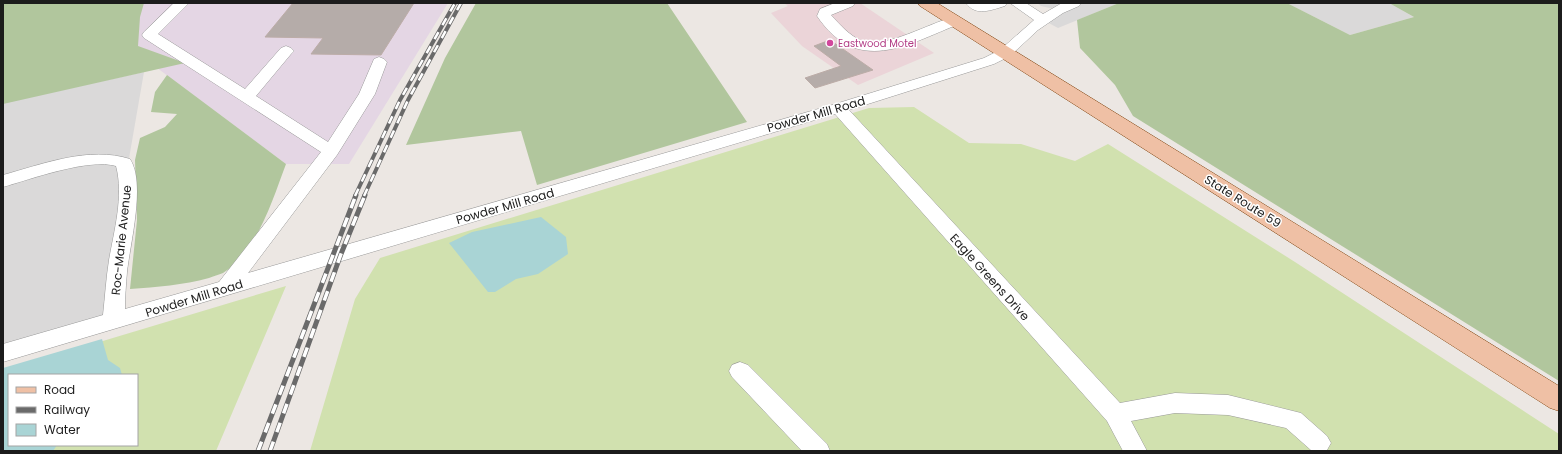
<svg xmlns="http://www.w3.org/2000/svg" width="1562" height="454" font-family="Poppins,sans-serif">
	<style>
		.residential { fill: #dad9d9 }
		.commercial { fill: #ebd4d8 }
		.industrial { fill: #e4d6e4 }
		.grass { fill: #d1e1af; fill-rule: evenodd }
		.forest { fill: #b1c69d }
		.water { fill: #a9d4d5 }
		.building { fill: #b5aca9; stroke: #bcaca7 }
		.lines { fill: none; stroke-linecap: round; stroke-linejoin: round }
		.minor-casing { stroke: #999; stroke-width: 1 }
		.major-casing { stroke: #824612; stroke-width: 1 }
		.minor { fill: #fff; fill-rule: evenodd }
		.major { fill: #efc0a5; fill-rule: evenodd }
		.rail-far1-casing { stroke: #6a6a6a; stroke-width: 4 }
		.rail-casing { stroke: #6a6a6a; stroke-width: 5 }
		.rail-far1 { stroke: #fff; stroke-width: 2.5; stroke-dasharray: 8; stroke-linecap: butt }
		.rail { stroke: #fff; stroke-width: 3.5; stroke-dasharray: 10; stroke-linecap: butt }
		.hotel-dot { fill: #d1479c; stroke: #fff; stroke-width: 1.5 }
		.labels { text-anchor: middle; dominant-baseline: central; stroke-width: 3; stroke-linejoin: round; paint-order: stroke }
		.far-hotel-label { font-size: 10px; fill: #b23c85; stroke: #fff; text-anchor: start }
		.street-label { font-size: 12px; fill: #1c1c1c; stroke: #fff }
	</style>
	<rect width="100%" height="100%" fill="#ece7e3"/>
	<path class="residential" d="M1037,3H1119L1058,28L1043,20L1058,10L1041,6Z
		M1287,3H1389L1414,17L1350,35Z
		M144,72L127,170L113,322L3,353V103Z"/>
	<path class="commercial" d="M784,3H860L934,53L858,85L802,46L771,13L788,6Z"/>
	<path class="industrial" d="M119,3H448L349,164H286L129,47Z"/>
	<path class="grass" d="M914,107L969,143L1021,144L1075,161L1108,144L1295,262L1559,434V451H310L355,299L380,258L869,108Z
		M286,286L216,451H3V371ZM9,375H137V445H9Z"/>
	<path class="forest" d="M3,3H144L140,17L138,46L185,63L3,104Z
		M476,3H667L747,122L537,185L521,131L406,145L445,58Z
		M1119,3H1287L1350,35L1414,17L1389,3H1559V381L1133,116L1115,85L1080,48L1077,20Z
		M167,75L286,164C272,201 258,250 223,273C219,275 213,276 209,278C183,285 157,287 130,289L137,220L135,160L140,138L165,127L177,114L151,112L155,92Z"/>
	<path class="water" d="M541,217L566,237L568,254L538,274L516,279L495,292H488L449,243L472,232Z
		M102,339L108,360L120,368L122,375H9V445H57L53,451H3V368Z"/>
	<path class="building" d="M293,3H414L381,55L311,54L323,38L265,37Z
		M830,40L873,70L815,88L805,78L841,66L814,46Z"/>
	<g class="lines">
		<defs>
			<path id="minor" d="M174,3H189L158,34L245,89L281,48L286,46L291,48L294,51L291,54L256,96L328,142L359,94L374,59L379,57L384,59L387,62L375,94L337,155L248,273L832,105L984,58L1000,50L1034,20L1010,3H1026L1043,14L1062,3H1081L1079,6L1063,13L1038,30L1010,56L994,64L849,110L1120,403L1175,393L1228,395L1301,413L1327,436L1331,443L1327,450L1312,451L1286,428L1228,415L1175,413L1131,421L1147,451H1123L1107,421L835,114L3,362V344L103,315C105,297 106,279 109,260C114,231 124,196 116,166C89,158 31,179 3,187V175C43,164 89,146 130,159C146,183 130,244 127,272C126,284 125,297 125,309L219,282L321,152L144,38L142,35L144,32Z
				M835,3H855L853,6L831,15C840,25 850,36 862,41C884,50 931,22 954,17L959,18L961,21L959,24C906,45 858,76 817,16L820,9Z
				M966,3H1007L1005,6C991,10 976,17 966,3Z
				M740,362L748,365L827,444L830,451H802L732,377L729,371L732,365Z"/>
			<path id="major" d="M918,3H937L1559,386V411L1550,408L920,6Z"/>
		</defs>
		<use href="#minor" class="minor-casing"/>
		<use href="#major" class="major-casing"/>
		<use href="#minor" class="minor"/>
		<use href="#major" class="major"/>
		<defs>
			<path id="rail-far1" d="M355,196L400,100L455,3
				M364,196L408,100L461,3"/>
			<path id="rail" d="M258,451L356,195
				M270,451L341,254L365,195"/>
		</defs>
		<use href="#rail-far1" class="rail-far1-casing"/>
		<use href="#rail" class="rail-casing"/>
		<use href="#rail-far1" class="rail-far1"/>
		<use href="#rail" class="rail"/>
	</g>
	<circle class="hotel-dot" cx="830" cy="43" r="4"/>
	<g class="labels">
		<g class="far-hotel-label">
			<text x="838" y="43">Eastwood Motel</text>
		</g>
		<g class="street-label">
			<text transform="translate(816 114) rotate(-16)">Powder Mill Road</text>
			<text transform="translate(1243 201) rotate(32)">State Route 59</text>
			<text transform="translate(505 206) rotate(-16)">Powder Mill Road</text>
			<text transform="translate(121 240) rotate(-84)">Roc-Marie Avenue</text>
			<text transform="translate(990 277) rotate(48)">Eagle Greens Drive</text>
			<text transform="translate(194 298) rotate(-17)">Powder Mill Road</text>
		</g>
	</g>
	<rect width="1562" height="454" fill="none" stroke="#1c1c1c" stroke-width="8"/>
	<rect x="8" y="374" width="130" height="72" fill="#ffffff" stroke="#a4a4a4"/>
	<rect x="16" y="387" width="20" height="6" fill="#efc0a5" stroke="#a4a4a4"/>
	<text x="44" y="394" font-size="12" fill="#1c1c1c">Road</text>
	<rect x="16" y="407" width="20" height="6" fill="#6a6a6a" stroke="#a4a4a4"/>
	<text x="44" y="414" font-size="12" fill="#1c1c1c">Railway</text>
	<rect x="16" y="424" width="20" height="12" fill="#a9d4d5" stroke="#a4a4a4"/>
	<text x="44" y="434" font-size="12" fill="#1c1c1c">Water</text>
</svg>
